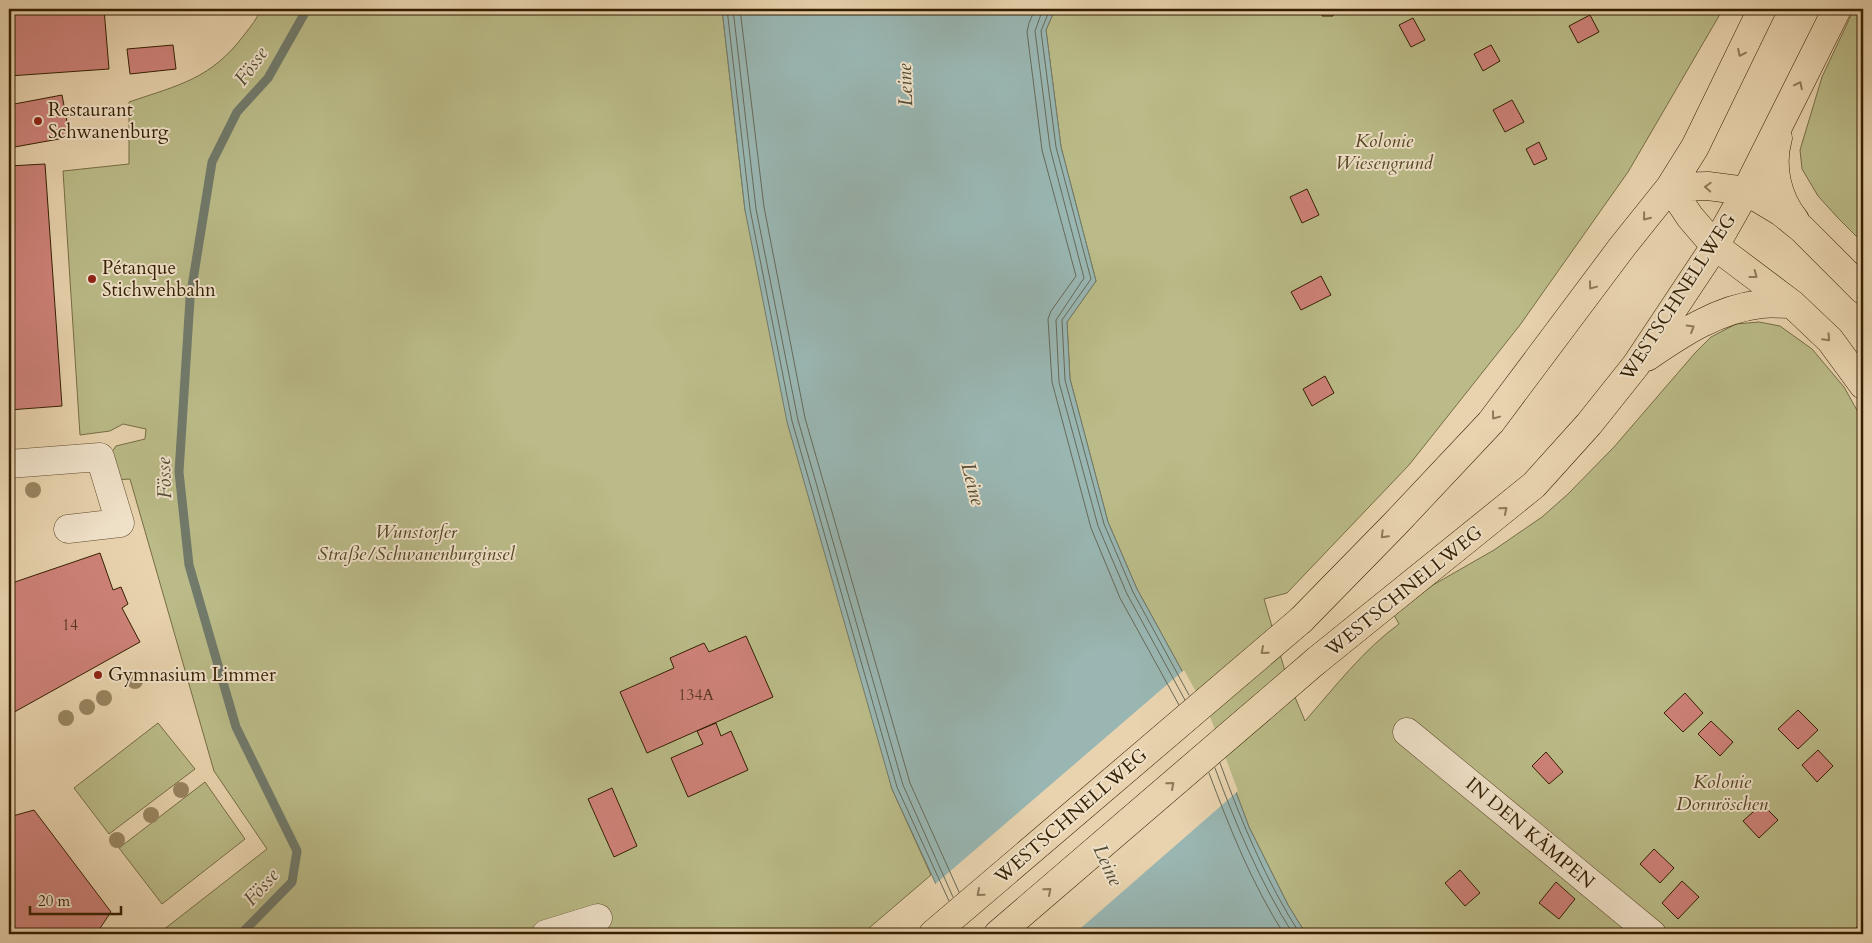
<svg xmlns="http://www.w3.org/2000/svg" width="1872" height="943" font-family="Cardo,serif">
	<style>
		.green { fill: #babb88; stroke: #776d44 }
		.water { fill: #99b6b2; stroke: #717a6b }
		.pier { fill: #e8d3ae }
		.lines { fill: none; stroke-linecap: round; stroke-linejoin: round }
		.shore { stroke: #666a59; stroke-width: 1 }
		.stream { stroke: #717a6b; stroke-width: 9 }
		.building { fill: #ce8279; stroke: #341f00 }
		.minor-casing { stroke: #614c2c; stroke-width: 29 }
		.major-casing { stroke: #341f00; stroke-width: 29 }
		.highway-casing { stroke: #341f00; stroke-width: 29 }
		.minor { stroke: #f0e2ca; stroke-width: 28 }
		.major { stroke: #e8d3ae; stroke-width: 28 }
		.highway { stroke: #e8d3ae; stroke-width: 28 }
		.tree { fill: #988561 }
		.oneway { stroke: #8e7957 }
		.poi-dot { fill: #8f2418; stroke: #f0e2ca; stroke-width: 2 }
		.labels { text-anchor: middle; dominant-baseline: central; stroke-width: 4; stroke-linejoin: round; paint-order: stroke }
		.number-label { font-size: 16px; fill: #5a381e }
		.poi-label { font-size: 19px; fill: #341f00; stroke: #f0e2ca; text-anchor: start }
		.park-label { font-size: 19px; font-style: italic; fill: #564622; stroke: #f0e2ca }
		.street-label { font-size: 19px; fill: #341f00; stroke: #f0e2ca }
		.water-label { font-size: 20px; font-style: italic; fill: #524c35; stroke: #f0e2ca }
	</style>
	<rect width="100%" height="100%" fill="#e8d3ae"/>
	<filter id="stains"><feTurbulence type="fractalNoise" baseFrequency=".004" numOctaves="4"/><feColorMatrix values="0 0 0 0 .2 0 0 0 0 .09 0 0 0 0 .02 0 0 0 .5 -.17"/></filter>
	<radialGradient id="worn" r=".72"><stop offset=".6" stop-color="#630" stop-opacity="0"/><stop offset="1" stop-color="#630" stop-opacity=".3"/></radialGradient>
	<path class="green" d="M261,9H722L745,210L892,789L931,875L862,934H158L267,849L214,771L130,479L114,480L107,459L116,446L145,439L146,429L123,424L110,431L80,435L63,171L129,164V102C179,85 211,79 244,35C251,26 257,19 261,9Z
		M1055,9H1723L1628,172L1520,325L1409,465L1287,593L1264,599L1287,678L1305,721C1335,687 1363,650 1399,624L1394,615L1433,585L1494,550L1542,517L1568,494L1614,447L1695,353L1711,337L1736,324L1759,322L1780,326L1812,349L1844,387L1863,421V934H1306L1288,905L1249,827L1209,720L1137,589L1108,522L1070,379L1067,322L1096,281L1061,147L1046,30Z
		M1854,9H1863V243L1838,218L1818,196L1802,169L1800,150L1822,77Z
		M158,723L195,769L109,834L74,788Z
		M205,782L245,839L162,904L119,848Z"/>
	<path class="water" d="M722,9H1055L1046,30L1061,147L1096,281L1067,322L1070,379L1108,522L1137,589L1209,720L1249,827L1288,905L1306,934H959L892,789L787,422L745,210Z"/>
	<path class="pier" d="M1184,670L1211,719L1238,791L1074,934H956L933,886Z"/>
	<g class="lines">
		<path class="shore" d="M727,9L750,209L792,421L897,787L949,901
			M733,9L756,209L798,420L903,785L953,897
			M740,9L764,207L805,418L910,783L959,892
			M1035,9L1029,23L1027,32L1042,150L1076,276L1051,311L1048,319L1052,382L1091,528L1120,598L1179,705
			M1043,9L1035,31L1050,148L1084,278L1056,320L1059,382L1098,526L1127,594L1185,700
			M1050,9L1041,31L1056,147L1091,279L1062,320L1065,380L1104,524L1133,592L1189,695
			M1220,763C1242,823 1266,881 1300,934
			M1215,768C1236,825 1260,882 1293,934
			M1209,773C1230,829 1252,884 1284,934"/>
		<path class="stream" d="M241,934L292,882L297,851L236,727L189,565L179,472L190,299L212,162L237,112L268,78L307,9"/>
	</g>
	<path class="building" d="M9,9H104L109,69L9,76Z
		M1322,9H1333V16H1322Z
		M1590,15L1599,32L1578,43L1569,26Z
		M1413,18L1425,40L1411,47L1399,25Z
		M173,45L176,69L130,74L127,49Z
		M1491,45L1500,61L1483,71L1474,54Z
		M62,95L70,137L9,148V105Z
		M1512,100L1524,122L1505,132L1493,110Z
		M1539,142L1547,159L1534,165L1526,149Z
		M45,164L62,406L9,410V166Z
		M1307,189L1319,215L1302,223L1290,197Z
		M1321,276L1331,295L1301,310L1291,292Z
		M1325,376L1334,393L1312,406L1303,389Z
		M100,553L113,590L121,587L128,604L122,608L140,642L9,715V584Z
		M746,636L773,697L647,753L620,692L674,668L670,658L704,643L709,652Z
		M1685,693L1703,713L1683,732L1664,713Z
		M1798,710L1818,730L1798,749L1778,729Z
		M1711,721L1733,742L1720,756L1698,734Z
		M716,723L721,736L731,731L748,770L688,797L671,758L703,744L697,731Z
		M1818,750L1833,766L1817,782L1802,765Z
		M1546,752L1563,772L1549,784L1532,766Z
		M612,788L637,846L614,857L588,799Z
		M1762,804L1778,820L1759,838L1743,821Z
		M34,810L111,912L96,934H9V817Z
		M1654,849L1674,868L1660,883L1640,864Z
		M1460,870L1480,893L1465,906L1445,883Z
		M1682,881L1699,897L1678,919L1662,903Z
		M1556,882L1575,899L1559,919L1539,903Z
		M1863,921V934H1852L1851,933Z"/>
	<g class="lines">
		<defs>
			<path id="minor" d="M9,464L100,457L120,523L68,529
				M1407,732L1652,934
				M546,934L598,918"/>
			<path id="major" d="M1778,138C1770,166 1777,198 1795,220
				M1670,187L1690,217L1715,246L1792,304L1830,340L1863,385
				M1670,187L1708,186L1746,191L1781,212L1802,229L1863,290
				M1647,357C1682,333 1718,309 1761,304C1771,303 1782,304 1792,304
				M1301,620L1395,524L1491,422L1622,247L1670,187L1695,147L1762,9
				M1316,661L1534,485L1589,424L1636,365L1715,246L1746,191L1837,9"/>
			<path id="highway" d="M933,934L1301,620
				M998,934L1316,661"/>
		</defs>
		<use href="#minor" class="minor-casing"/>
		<use href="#major" class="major-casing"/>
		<use href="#highway" class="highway-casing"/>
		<use href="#minor" class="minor"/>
		<use href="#major" class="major"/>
		<use href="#highway" class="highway"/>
	</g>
	<g class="tree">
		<circle cx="33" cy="490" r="8"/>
		<circle cx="135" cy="681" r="8"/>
		<circle cx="104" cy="698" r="8"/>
		<circle cx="87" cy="707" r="8"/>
		<circle cx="66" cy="718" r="8"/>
		<circle cx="181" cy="790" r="8"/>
		<circle cx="151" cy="815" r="8"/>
		<circle cx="117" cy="840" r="8"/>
	</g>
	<defs><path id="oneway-chevron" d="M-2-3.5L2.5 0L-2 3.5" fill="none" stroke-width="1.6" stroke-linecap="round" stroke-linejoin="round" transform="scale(1.25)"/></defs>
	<g class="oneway">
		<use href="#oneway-chevron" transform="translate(1741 53) rotate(116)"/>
		<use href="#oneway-chevron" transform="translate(1799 85) rotate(-64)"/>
		<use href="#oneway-chevron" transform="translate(1708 187) rotate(-177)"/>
		<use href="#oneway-chevron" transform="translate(1646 217) rotate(129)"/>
		<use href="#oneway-chevron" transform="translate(1754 275) rotate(37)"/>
		<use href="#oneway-chevron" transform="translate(1592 286) rotate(127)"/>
		<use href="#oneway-chevron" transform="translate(1691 328) rotate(-31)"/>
		<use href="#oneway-chevron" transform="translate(1827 338) rotate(47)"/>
		<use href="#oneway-chevron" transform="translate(1495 416) rotate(127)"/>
		<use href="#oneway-chevron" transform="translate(1504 510) rotate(-40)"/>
		<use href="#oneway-chevron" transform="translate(1384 535) rotate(135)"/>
		<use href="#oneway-chevron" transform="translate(1264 651) rotate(139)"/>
		<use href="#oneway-chevron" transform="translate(1171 785) rotate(-41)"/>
		<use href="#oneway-chevron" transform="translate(1048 891) rotate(-41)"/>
		<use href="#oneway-chevron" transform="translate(980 893) rotate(139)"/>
	</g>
	<g class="poi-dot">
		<circle cx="38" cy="121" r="5"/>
		<circle cx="92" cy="279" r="5"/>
		<circle cx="98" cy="675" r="5"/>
	</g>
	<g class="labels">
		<g class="number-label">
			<text x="70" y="625">14</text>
			<text x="696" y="695">134A</text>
		</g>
		<g class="poi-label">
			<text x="48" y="110">Restaurant<tspan x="48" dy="22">Schwanenburg</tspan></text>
			<text x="102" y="268">Pétanque<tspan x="102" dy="22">Stichwehbahn</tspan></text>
			<text x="108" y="675">Gymnasium Limmer</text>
		</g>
		<g class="park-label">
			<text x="1384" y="141">Kolonie<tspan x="1384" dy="22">Wiesengrund</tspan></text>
			<text x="416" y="532">Wunstorfer<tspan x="416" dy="22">Straße/Schwanenburginsel</tspan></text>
			<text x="1722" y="782">Kolonie<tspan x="1722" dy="22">Dornröschen</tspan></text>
		</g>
		<g class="street-label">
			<text transform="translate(1678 297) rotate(-57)">WESTSCHNELLWEG</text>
			<text transform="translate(1404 591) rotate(-39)">WESTSCHNELLWEG</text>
			<text transform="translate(1071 816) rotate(-41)">WESTSCHNELLWEG</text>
			<text transform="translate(1530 833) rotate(40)">IN DEN KÄMPEN</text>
		</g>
		<g class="water-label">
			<text transform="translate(251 66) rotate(-54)">Fösse</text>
			<text transform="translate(905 85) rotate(-92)">Leine</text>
			<text transform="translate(164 478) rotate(-92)">Fösse</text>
			<text transform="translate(973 484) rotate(75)">Leine</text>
			<text transform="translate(1108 865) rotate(65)">Leine</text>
			<text transform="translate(261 887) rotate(-49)">Fösse</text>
		</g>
	</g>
	<rect width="1872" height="943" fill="none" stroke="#e8d3ae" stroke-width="30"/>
	<rect x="10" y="10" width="1852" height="923" fill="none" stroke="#341f00" stroke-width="2.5"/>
	<rect x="15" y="15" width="1842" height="913" fill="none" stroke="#341f00"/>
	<path d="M30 906v8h91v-8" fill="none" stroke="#341f00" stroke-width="2.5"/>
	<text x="38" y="906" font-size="15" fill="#341f00" stroke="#f0e2ca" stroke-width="4" paint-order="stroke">20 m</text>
	<rect width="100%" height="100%" filter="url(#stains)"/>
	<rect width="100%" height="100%" fill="url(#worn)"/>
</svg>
